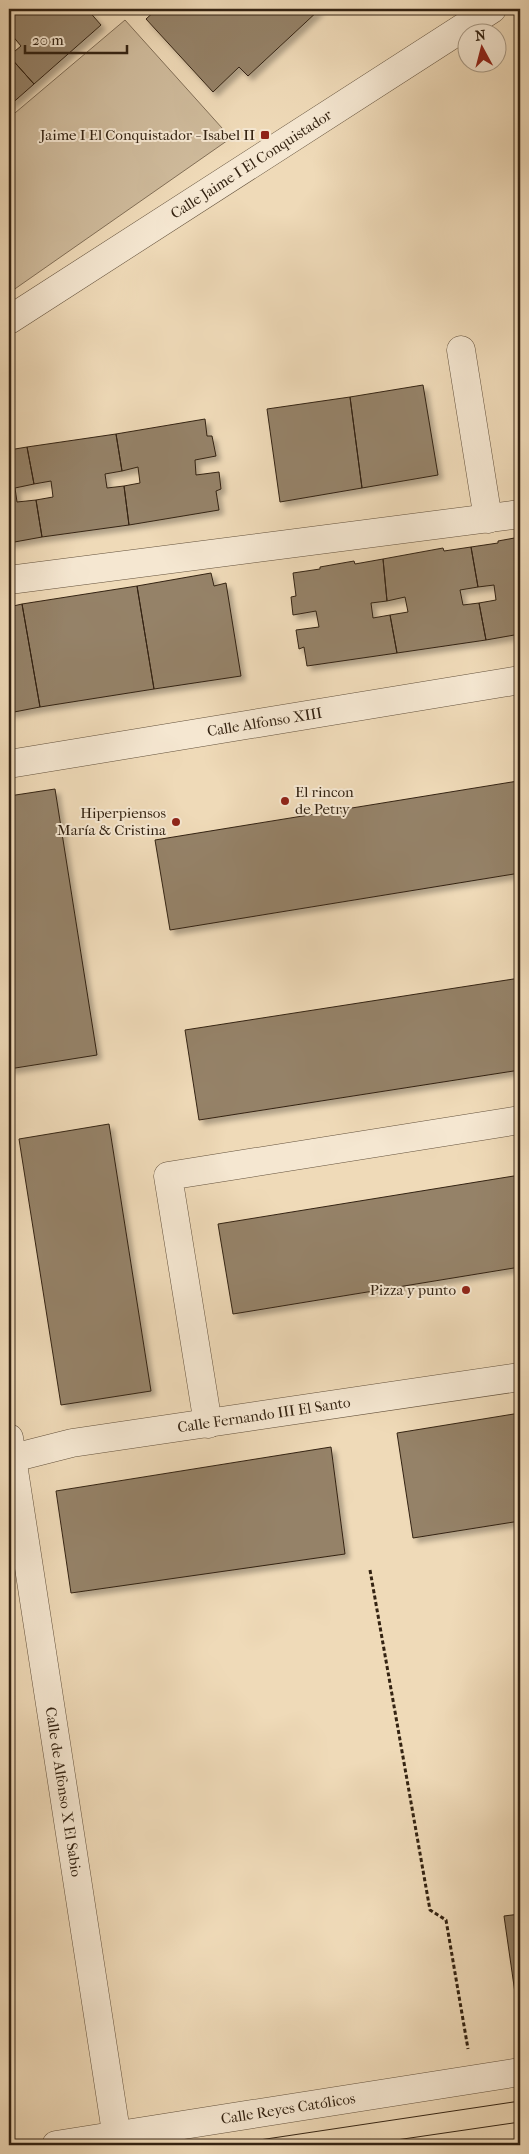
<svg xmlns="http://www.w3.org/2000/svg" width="529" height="2154" font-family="'IM FELL French Canon',serif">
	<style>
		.green { fill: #cfbb9c; stroke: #826f57 }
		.building { fill: #958268; stroke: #342312; filter: url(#shadow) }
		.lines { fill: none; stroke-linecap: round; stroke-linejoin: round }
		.minor-casing { stroke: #63513c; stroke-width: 29 }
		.path { stroke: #342312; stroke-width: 3; stroke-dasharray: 4 2.5; stroke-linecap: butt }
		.minor { stroke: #f5e7d1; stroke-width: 28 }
		.tram { stroke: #342312; stroke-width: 1 }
		.poi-dot { fill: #8f2418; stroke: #f5e7d1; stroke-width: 2 }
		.labels { text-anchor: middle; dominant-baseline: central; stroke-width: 4; stroke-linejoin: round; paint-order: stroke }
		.poi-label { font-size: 15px; fill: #342312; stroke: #f5e7d1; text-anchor: end }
		.street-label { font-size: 15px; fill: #342312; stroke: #f5e7d1 }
	</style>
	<defs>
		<filter id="shadow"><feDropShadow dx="4.5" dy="4.5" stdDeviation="2.5" flood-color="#0004"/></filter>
	</defs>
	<rect width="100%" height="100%" fill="#efdab8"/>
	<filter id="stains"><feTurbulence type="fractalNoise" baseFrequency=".004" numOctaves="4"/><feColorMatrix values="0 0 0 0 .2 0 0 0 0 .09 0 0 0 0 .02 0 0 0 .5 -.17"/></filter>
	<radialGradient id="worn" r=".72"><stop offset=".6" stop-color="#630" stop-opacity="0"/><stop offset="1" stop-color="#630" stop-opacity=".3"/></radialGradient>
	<path class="green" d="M125,20L231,138L9,293V118Z"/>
	<path class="building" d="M9,9H87L101,25L34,84L9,56L21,46L11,34L9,36Z
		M157,9H320L248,76L239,67L213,92L146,19Z
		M9,56L34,84L9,106Z
		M423,385L438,475L362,488L350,397Z
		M350,397L362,488L280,502L267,409Z
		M205,419L207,436H212L216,456L195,460L196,475L219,472L221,489L216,491L219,510L129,525L124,486L140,483L138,467L122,471L116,434Z
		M116,434L122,471L105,474L107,488L124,486L129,525L42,537L36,500L53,497L51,481L34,484L27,447Z
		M27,447L34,484L15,488L17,502L36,500L42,537L9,543V450Z
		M520,537V634L486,640L479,603L496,600L494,585L478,587L471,547L498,543V541Z
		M471,547L478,587L460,590L463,605L479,603L486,640L397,653L390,615L408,612L405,597L387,601L383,559L443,548L444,551Z
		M383,559L387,601L371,603L373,618L390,615L397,653L307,666L304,647L299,649L296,630L319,627L316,611L293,615L291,597L296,596L293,573L320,569V567L354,561L355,564Z
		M211,573L214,586L226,583L241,676L154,689L137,586Z
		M137,586L154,689L40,707L22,604Z
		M22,604L40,707L9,713V607Z
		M518,781L520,793V873L170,930L155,840Z
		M55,789L97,1055L9,1069V796Z
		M520,978V1070L199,1120L185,1030Z
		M109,1124L151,1391L61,1405L19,1139Z
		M520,1175V1267L233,1314L218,1224Z
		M520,1413V1521L413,1538L397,1433Z
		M331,1447L345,1554L71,1593L56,1491Z
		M520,1914V2028L504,1916Z"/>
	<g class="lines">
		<defs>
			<g id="minor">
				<path id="s1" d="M9,320L492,9"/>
				<path d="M461,350L488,519"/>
				<path d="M9,580L520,514"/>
				<path id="s2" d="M9,764L520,680"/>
				<path d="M208,1424L168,1176L520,1120"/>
				<path id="s3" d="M9,1438L118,2145"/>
				<path id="s4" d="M9,1459L72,1443L520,1377"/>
				<path id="s5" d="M56,2145L520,2072"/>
			</g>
		</defs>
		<use href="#minor" class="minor-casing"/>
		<path class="path" d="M370,1570L430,1910L446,1920L468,2049"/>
		<use href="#minor" class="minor"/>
		<path class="tram" d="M226,2145L520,2101
			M362,2145L520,2122"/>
	</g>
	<g class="poi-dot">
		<rect x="260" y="130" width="10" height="10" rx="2.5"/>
		<circle cx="285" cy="801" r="5"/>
		<circle cx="176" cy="822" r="5"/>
		<circle cx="466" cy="1290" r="5"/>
	</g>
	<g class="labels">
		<g class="poi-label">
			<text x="255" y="135">Jaime I El Conquistador - Isabel II</text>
			<text x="295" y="792" text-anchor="start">El rincon<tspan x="295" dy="17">de Petry</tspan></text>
			<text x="166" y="813">Hiperpiensos<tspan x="166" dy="17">María &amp; Cristina</tspan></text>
			<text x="456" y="1290">Pizza y punto</text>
		</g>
		<g class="street-label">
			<text stroke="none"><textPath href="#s1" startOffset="288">Calle Jaime I El Conquistador</textPath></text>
			<text stroke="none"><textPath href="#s2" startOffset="259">Calle Alfonso XIII</textPath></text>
			<text stroke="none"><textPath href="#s4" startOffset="259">Calle Fernando III El Santo</textPath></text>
			<text stroke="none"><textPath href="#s3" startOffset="358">Calle de Alfonso X El Sabio</textPath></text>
			<text stroke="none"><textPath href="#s5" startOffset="235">Calle Reyes Católicos</textPath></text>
		</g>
	</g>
	<rect width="529" height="2154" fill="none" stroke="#efdab8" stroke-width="30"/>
	<rect x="10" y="10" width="509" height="2134" fill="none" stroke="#342312" stroke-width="2.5"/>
	<rect x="15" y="15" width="499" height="2124" fill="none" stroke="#342312"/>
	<g transform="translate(482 48) rotate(353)"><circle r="24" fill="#f5e7d1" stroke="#a89985"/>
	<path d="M0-4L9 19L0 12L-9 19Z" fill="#8f2418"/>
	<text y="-8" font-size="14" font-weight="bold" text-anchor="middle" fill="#342312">N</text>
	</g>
	<path d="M25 45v8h102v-8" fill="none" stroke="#342312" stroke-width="2.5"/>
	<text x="32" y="45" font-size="15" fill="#342312" stroke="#f5e7d1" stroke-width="4" paint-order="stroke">20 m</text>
	<rect width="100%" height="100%" filter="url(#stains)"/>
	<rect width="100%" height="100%" fill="url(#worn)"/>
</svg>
